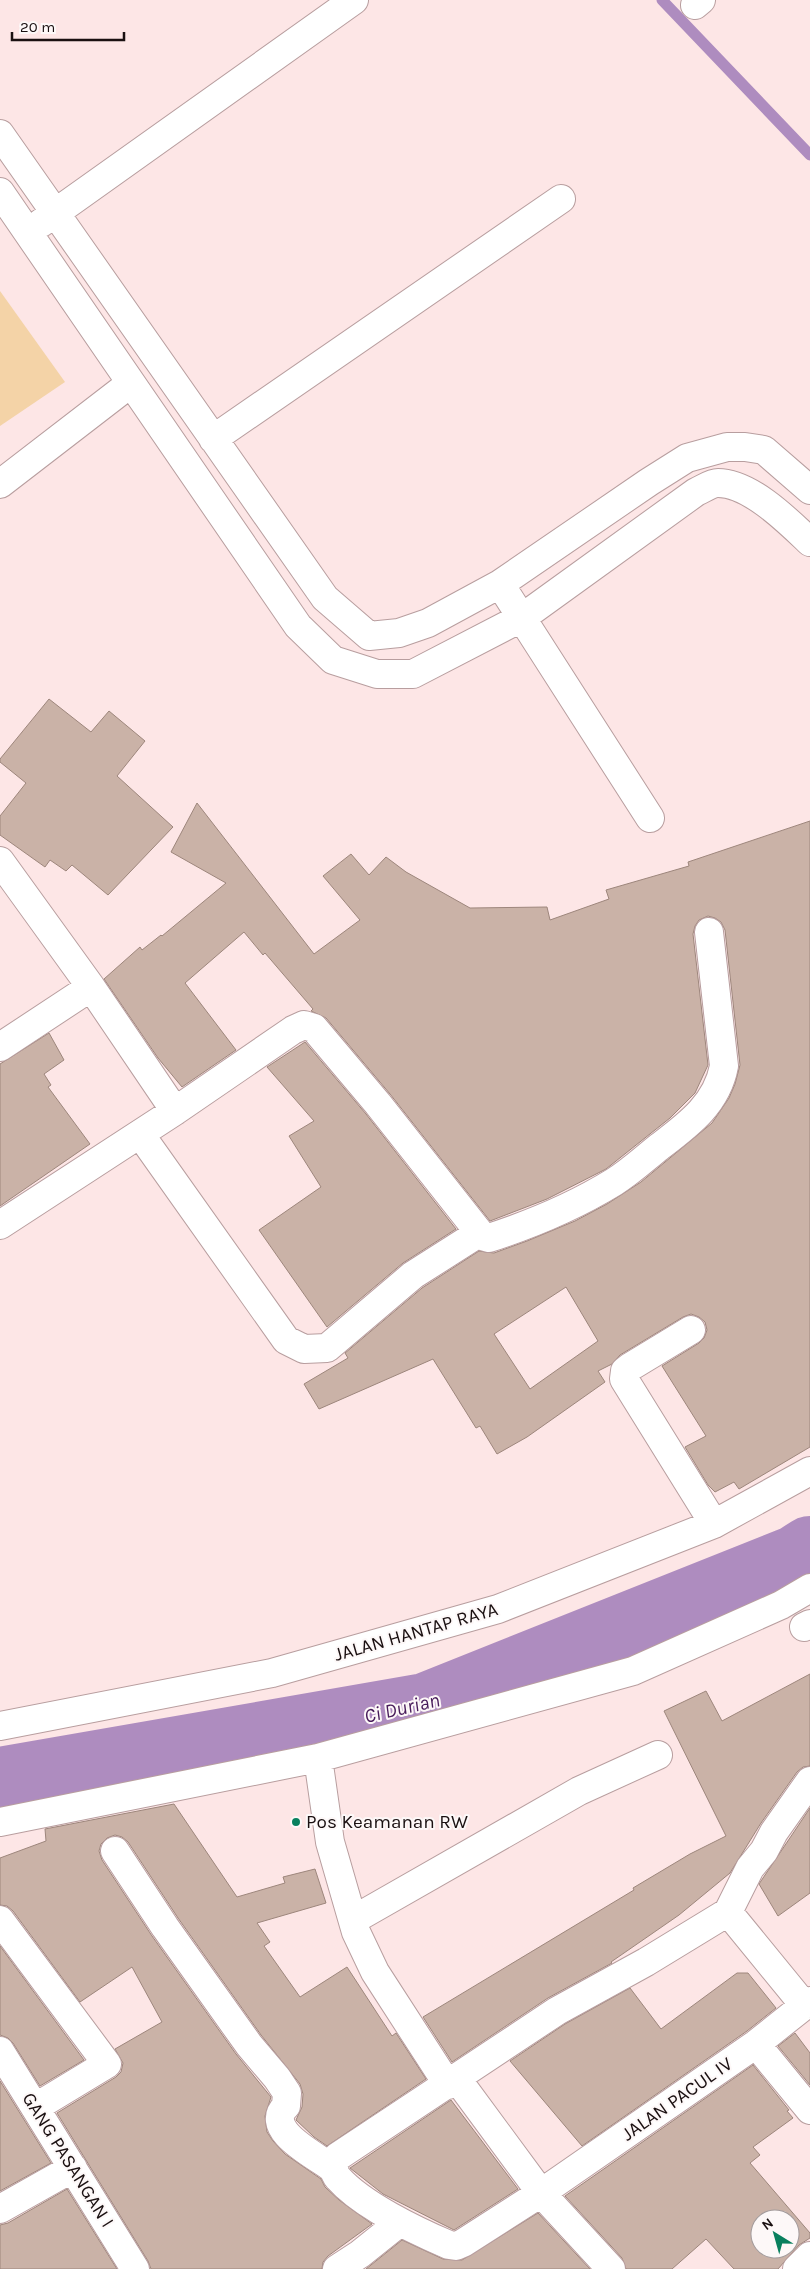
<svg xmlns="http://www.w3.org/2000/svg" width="810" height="2269" font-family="Karla,sans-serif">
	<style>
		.green { fill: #f4d3a7 }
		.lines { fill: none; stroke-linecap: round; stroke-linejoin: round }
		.stream { stroke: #ae8cbf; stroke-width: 11 }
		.river { stroke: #ae8cbf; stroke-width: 68 }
		.building { fill: #cab2a7; stroke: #9d867c; fill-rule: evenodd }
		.minor-casing { stroke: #b89e9f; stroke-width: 30 }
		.minor { stroke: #fff; stroke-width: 28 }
		.poi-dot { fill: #09805e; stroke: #fdf8f8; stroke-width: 2 }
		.labels { text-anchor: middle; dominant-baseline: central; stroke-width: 4; stroke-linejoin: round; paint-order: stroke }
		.street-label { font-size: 19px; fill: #1a1011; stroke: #fdf8f8 }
		.poi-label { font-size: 19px; fill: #1a1011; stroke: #fdf8f8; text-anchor: start }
		.water-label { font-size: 20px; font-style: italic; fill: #471b5a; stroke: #fdf8f8 }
	</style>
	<rect width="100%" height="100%" fill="#fde6e6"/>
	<path class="green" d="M0,291L65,382L0,426Z"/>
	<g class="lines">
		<path class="stream" d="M662,0L810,155"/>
		<path class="river" d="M0,1781L425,1707L796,1559L810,1550"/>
	</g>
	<path class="building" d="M49,699L91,732L109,711L145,741L117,776L173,827L108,895L72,865L66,871L50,860L45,867L0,835V816L26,783L0,762V759Z
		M197,803L314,954L360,920L323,876L351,854L369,875L386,857L406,872L470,908L547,907L550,920L609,899L606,890L689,866L688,862L810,821V1447L739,1489L734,1482L715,1492L708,1485L685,1447L706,1436L662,1366L699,1343L704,1338L707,1330L705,1322L699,1317L691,1314L683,1317L620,1355L612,1364L598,1371L605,1382L527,1437L497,1454L480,1426L476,1428L433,1359L319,1409L304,1384L348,1358L345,1353L422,1288L479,1251L494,1253L527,1241L575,1221L607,1204L641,1182L712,1123L729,1098L735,1084L740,1065L725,930L721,922L715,918L708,916L699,920L695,926L693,934L708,1065L695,1093L670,1118L606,1169L547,1199L490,1221L390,1094L326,1018L311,1011L313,1009L265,953L263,955L244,932L185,983L236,1050L182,1087L158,1058L104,979L140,947L142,950L161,935L162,936L226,883L171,852ZM566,1287L598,1341L530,1389L494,1334Z
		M49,1033L64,1060L44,1074L51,1085L48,1087L90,1144L0,1206V1064Z
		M305,1042L366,1114L456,1229L403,1263L327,1327L259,1230L321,1187L289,1136L314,1121L267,1067Z
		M810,1674V1766L803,1767L797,1772L761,1823L730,1873L679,1915L611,1962L612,1963L548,1998L452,2062L423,2017L634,1890L633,1888L690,1854L726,1836L664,1711L706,1691L722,1721Z
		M174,1804L237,1897L285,1883L283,1877L315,1869L326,1903L257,1923L270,1942L264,1946L300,1997L347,1967L392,2036L396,2033L426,2079L327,2146L314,2137L296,2120L302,2107L303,2094L300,2084L261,2035L178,1918L128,1842L122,1837L115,1835L107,1838L101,1844L99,1851L102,1860L152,1936L236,2054L271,2097L265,2116L267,2132L273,2141L285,2154L321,2179L325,2187L339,2200L372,2224L328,2256L323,2262L322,2269H151L148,2261L57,2113L116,2077L121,2072L123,2063L115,2049L162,2022L132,1967L80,2002L13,1911L7,1906L0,1905V1858L46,1841L45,1829Z
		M810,1808V1893L778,1916L759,1884Z
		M0,1946L84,2060L40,2086L13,2043L8,2038L0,2035Z
		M737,1973H748L776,2008L747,2031L582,2146L510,2061L565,2024L630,1988L661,2029Z
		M795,2033L810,2053V2085L778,2046Z
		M753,2065L789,2110L787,2111L793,2118L753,2147L760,2155L750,2163L810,2233V2238L799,2245L778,2269H734L706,2239L672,2269H626L622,2258L565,2196ZM760,2219H790V2249H760Z
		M0,2081L51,2163L0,2191Z
		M451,2100L518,2189L454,2230L383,2194L350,2168Z
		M67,2189L117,2269H0V2225L8,2223Z
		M538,2213L590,2269H366L402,2240L443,2259L462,2260Z"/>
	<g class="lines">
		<defs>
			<path id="minor" d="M695,5L701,0
				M0,134L325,598L369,636L399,633L428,623L500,584L649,482L687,458L727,447H745L764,450L810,490
				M0,192L298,626L333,660L377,674H413L523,617L696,492C703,489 711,483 718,483C750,483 788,521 810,542
				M41,223L354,0
				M213,439L561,199
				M0,484L131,383
				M500,584L650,818
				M0,861L91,987L175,1111
				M0,1047L91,987
				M140,1134L286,1340L304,1349L327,1348L413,1275L479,1233
				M0,1225L175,1111L293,1030L304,1025L314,1028L378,1104L482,1236L489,1238C532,1224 575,1206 614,1182C630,1172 644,1159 659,1147C688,1125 717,1104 724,1066L709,932
				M691,1330L630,1367L625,1371L624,1379L714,1524
				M804,1627L810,1624
				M0,1726L272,1673L498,1609L714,1524L810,1471
				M318,1758L330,1842L356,1932L375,1972L448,2085
				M0,1822L318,1758L633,1671L781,1605L810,1588
				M115,1851L165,1927L249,2045L277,2078L287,2093L286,2106C261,2130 319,2157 332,2168C335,2171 335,2175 338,2178C362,2205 416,2231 449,2245L456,2246L463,2243L541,2193L756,2044L810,2001
				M728,1912L750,1868L764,1851L774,1832L810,1781
				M0,1920L107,2064L36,2107
				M353,1920L579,1791L658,1755
				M756,2044L810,2110
				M0,2051L135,2269
				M457,2079L541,2193L611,2269
				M333,2169L337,2157L557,2011L646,1962L728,1912L804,2005
				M0,2209L73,2168
				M337,2269L360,2254L400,2222
				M797,2269L810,2256"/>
		</defs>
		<use href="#minor" class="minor-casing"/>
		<use href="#minor" class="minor"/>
	</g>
	<circle class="poi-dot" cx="296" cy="1822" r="5"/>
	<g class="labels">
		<g class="street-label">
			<text transform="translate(416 1632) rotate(-16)">JALAN HANTAP RAYA</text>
			<text transform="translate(677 2099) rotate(-35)">JALAN PACUL IV</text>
			<text transform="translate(68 2160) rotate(58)">GANG PASANGAN I</text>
		</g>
		<g class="poi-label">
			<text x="306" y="1822">Pos Keamanan RW</text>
		</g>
		<g class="water-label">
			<text transform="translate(402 1708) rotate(-13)">Ci Durian</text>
		</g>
	</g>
	<g transform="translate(775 2234) rotate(323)"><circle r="24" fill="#fdf8f8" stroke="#a29b9c"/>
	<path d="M0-4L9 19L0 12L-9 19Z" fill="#09805e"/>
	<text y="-8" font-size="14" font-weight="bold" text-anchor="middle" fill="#1a1011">N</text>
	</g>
	<path d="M12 32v8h112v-8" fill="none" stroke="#1a1011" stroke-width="2.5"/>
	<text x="20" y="32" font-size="15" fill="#1a1011" stroke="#fdf8f8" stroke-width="4" paint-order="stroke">20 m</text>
</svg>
